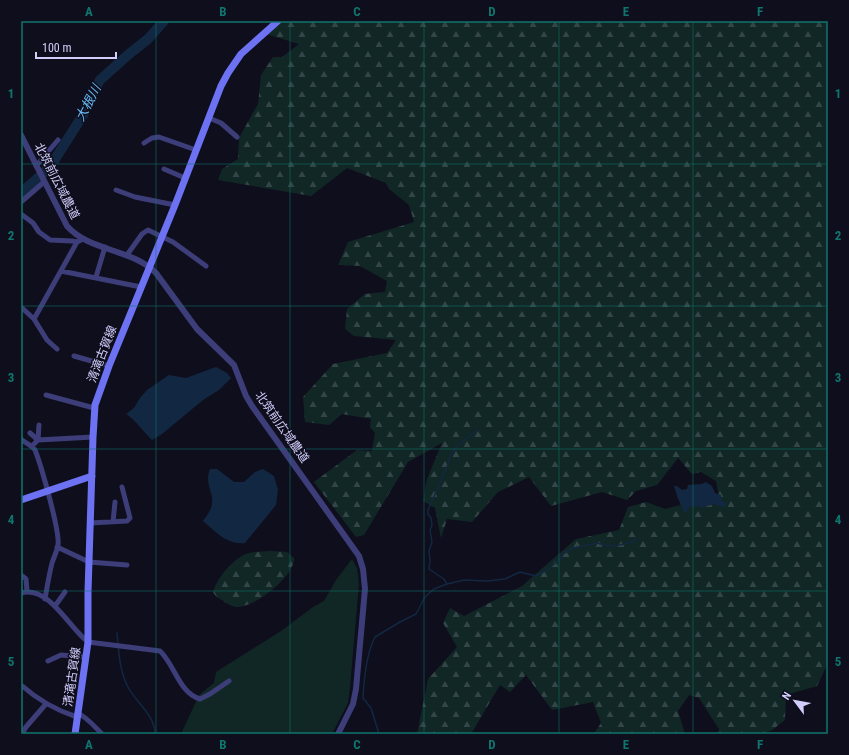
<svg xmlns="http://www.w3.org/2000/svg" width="849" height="755" font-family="'Roboto Condensed','Noto Sans JP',sans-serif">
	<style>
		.forest { fill: url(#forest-firs) }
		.park { fill: #112725 }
		.water { fill: #122842 }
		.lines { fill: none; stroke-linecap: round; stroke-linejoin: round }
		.stream { stroke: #122842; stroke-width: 1.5 }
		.river { stroke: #122842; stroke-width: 10 }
		.minor { stroke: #3d3e79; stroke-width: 5 }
		.tertiary { stroke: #3d3e79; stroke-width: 6 }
		.secondary { stroke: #6d72f3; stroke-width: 7 }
		.grid { fill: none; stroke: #0f766e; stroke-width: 1; stroke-opacity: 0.55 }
		.labels { text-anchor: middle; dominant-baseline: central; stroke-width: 3; stroke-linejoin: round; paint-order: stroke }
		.street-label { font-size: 12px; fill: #d1cefb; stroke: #0f0e1d }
		.water-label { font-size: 13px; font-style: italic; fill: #65b9f2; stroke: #0f0e1d }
		.neatline { fill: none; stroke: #0f766e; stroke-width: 1.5 }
		.grid-label { font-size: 13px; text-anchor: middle; font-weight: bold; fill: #0f766e }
	</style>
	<defs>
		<pattern id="forest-firs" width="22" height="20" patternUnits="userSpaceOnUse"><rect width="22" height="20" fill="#112725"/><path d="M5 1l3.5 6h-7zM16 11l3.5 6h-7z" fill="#334546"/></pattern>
	</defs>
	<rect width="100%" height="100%" fill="#0f0e1d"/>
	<path class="forest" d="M277,21H828V663L817,686L786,695L785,720L771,731L767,732L766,734H718L719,729L699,698L689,695L678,711L685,734H594L601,723L593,702L552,710L526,675L510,692L500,685L471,734H417L428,679L457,647L443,623L450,608L464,616L522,586L576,539L619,530L628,507L646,502L665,509L706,498L719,496L716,481L701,472L692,474L678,458L657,485L636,491L627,500L602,492L551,506L529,477L498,492L472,522L447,519L441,538L435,508L423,501L427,479L442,443L408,462L364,535L356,537L314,482L357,450L372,451L375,433L370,427L371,419L342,414L329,425L305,422L303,397L333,364L387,353L396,340L354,336L345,329L347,309L365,294L385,292L387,281L360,266L338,265L348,242L414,222L409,205L389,189L386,183L347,168L311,196L218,180L222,169L238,159L239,138L258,104L261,75L273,57H282L299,44L263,33Z
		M271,551L287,552L294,558C295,576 253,609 236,607C231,606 226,603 222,600C218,598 215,596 213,592C218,577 232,560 246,554C253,551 263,552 271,551Z"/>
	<path class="park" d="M352,559L357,568L359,584L350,687L348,703L332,734H181L199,695L214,683L216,672L281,631L313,607L324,601L336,580Z"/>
	<path class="water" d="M216,367L227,373L231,378L219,390L203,400L162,434L152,440C143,432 137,421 126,414L134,408L140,398L147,390L169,375L186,378Z
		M210,469H217L234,482H244L255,472L263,469L274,476L278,490L276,505L245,543C227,545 216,532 203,521C207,515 211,511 212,504C214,492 204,484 210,469Z
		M706,482L712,486L715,493L721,495L722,501L726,503V505L724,507L714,504L701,508L699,506L689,507L686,513L684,512L677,496L674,486H677L682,490L687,489L688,485L702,484Z"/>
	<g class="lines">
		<path class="stream" d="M447,584L444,579L429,569L430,561L429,551L432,542L430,530L432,525L431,518L428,514V510L447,467L451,454L457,446L477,430
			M117,633C119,652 119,670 128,687C137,704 155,715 155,734
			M379,734L371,708L363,698C364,679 366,654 375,637L400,622L416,614L425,597L434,589L447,584L464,580L487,581L505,579L520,572L536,576L547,570L560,559L563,554L573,548L598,543L603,545L615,546L629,543L637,539"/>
		<path class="river" d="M21,193L50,167L83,115L89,101L100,80L129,54L148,39L164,21"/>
		<path class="minor" d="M209,118L221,123L237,137
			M144,143L152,138L159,137L196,150
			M36,166L58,140
			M164,169L185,178
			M116,190L135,197L175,205
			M21,202L44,182
			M21,214L33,223L39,232L50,240L72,241L77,242
			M127,255L142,234L148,230L173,242L206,266
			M61,271L141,287
			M96,277L105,247
			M21,307L34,319L47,340L57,349
			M34,319L77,242L83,239
			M74,356L109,366
			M46,395L94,408
			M30,433L38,440
			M21,439C25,443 32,445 35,450C41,465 60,531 58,545C57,551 54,557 52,563C49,575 47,587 45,599
			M38,440L39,425
			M32,446L38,440L93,437
			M113,522L115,502
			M90,523L127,521L130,518L122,487
			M57,547L89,562L127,565
			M21,575L26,579L27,591
			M21,593C49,585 69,628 88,642L160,651C175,665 179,693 200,699L210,694L229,681
			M55,606L65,592
			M48,661L61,655L85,657
			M21,685C38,700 55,710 77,717
			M77,713C86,716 95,727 102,734
			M22,734L26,727L45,705"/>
		<path class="tertiary" d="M21,135L67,226C90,252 131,248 156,273L197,329L234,365L246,396L252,406L359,556L363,569L365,589L356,689L353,704L338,734"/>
		<path class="secondary" d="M21,500L92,476
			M75,734L88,642V592L93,437L95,405L109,366L175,205L221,86L228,73L241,54L278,21"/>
	</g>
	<path class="grid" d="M156,21V734M290,21V734M424,21V734M559,21V734M693,21V734M21,164H828M21,306H828M21,449H828M21,591H828"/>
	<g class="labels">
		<g class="street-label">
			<text transform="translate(57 181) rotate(63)">北筑前広域農道</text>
			<text transform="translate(102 354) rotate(-69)">清滝古賀線</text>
			<text transform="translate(282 427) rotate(55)">北筑前広域農道</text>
			<text transform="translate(72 677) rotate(-82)">清滝古賀線</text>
		</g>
		<g class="water-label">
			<text transform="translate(88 103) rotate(-62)">大根川</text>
		</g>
	</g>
	<rect width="849" height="755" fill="none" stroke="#0f0e1d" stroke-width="44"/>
	<g transform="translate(795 701) rotate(302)" stroke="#0f0e1d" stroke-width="3" paint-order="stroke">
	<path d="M0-3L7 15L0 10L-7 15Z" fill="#d1cefb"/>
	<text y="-6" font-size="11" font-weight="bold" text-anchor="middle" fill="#d1cefb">N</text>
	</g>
	<path d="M36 52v6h80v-6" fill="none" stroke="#d1cefb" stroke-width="2"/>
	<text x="42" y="52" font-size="12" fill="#d1cefb" stroke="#0f0e1d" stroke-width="3" paint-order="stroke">100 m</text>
	<rect x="22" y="22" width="805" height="711" class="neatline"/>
	<g class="grid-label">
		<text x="89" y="16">A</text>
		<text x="223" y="16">B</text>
		<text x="357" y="16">C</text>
		<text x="492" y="16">D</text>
		<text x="626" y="16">E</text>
		<text x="760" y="16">F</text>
		<text x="11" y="98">1</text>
		<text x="838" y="98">1</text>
		<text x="11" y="240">2</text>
		<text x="838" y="240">2</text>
		<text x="11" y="382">3</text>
		<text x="838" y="382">3</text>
		<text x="11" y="524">4</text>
		<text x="838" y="524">4</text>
		<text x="11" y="666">5</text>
		<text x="838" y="666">5</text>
		<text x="89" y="749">A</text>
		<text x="223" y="749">B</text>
		<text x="357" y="749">C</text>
		<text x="492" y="749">D</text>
		<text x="626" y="749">E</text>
		<text x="760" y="749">F</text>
	</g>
</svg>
